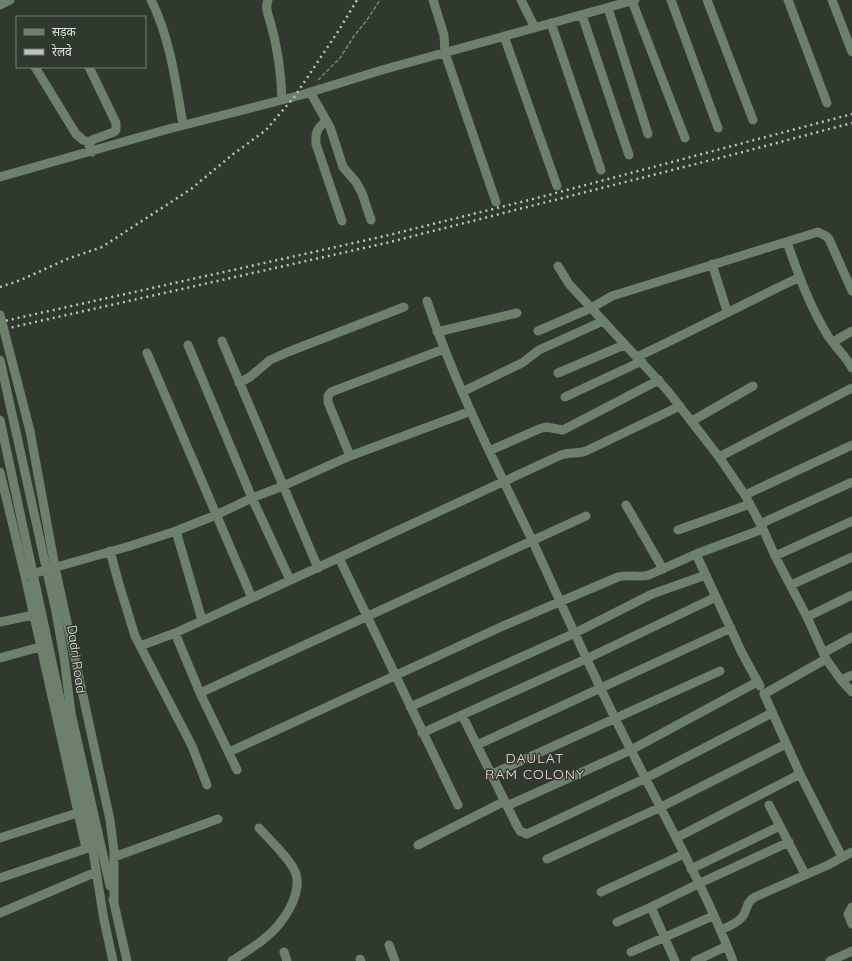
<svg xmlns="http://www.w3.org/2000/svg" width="852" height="961" font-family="Quicksand,'Noto Sans Devanagari',sans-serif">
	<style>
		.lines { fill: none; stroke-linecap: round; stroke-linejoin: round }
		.path { stroke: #7b837a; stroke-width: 1.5; stroke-dasharray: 4 2; stroke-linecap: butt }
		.minor { stroke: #6d806c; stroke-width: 9 }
		.rail { stroke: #bdc4bc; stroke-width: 2.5; stroke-dasharray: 2 4; stroke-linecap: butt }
		.minor-bridge { stroke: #6d806c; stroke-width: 9 }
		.labels { text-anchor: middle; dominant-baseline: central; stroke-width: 3; stroke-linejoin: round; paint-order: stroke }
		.street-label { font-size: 13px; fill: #dfe5de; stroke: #2f392e }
		.neighbourhood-label { font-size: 14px; letter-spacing: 1px; fill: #f8d7e3; stroke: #2f392e }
	</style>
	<rect width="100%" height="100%" fill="#2f392e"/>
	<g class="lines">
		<path class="path" d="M318,80L340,58L354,36L367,20L380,0"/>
		<path class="minor" d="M151,0C170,37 176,84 183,125
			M268,0C265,7 268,15 270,21C278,48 281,71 282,99
			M433,0L444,35L445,53L496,202
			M521,0L535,28
			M671,0L718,128
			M707,0L753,120
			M788,0L827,103
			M832,0L852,52
			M632,1L685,138
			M0,5L10,0
			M608,8L648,134
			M582,15L629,155
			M551,23L601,170
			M504,36L557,186
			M35,67L76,134L83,140L90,142
			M89,67L116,123V130L114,132L92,140L89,145L92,152
			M310,92L330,127L343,167L356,182L362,193L371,220
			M326,121C317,128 315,133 316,144L342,221
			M0,177L165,130L301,95L382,70L635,0
			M787,242C798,274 810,307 828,336C835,347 846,356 852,368
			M712,264L727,311
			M558,266L569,284L667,390L719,457L745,495L763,529L775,556L807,617L826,659L841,680L852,692
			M427,301C455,385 495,463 533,542C565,612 596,682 631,750C666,820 705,888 733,961
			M538,331L591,308L612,296L818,232L826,236L829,239L852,291
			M437,332L517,313
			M222,341L318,568
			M833,342L852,331
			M188,345L252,498L290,580
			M147,353L252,598
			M637,357C692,331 745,303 800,277
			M558,373L624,345
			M239,383L250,377L270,360L288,352L404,307
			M462,392L522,363L539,350L603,321
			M565,397L642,361
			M692,421L753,386
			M30,431L55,567L110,820L114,851V903
			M489,451L539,429L546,427L563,430L659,380
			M350,456L328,402V396L331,392L444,349
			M719,457L852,388
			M0,472L25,576L86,848
			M745,495L852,445
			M626,505L663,569
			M760,524L852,482
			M678,530L750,504
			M176,531L202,620
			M110,551L119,584L135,636L192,746L207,785
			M696,554L742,653L760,686
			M775,556L852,521
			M339,558L458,805
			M25,576L130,546L176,531L216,515L252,498L283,486L350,456L471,411
			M791,585L852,557
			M807,617L852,595
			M0,622L33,615
			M175,633L200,693L237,770
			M140,646L175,633L252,598L561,455C569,452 578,454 586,451L680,406
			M823,653L852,637
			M0,658L40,647
			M826,659L764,694L800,774L842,857
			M841,680L852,675
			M57,685L90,833L104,920L113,961
			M200,693L586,516
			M410,707L575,633L652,594L706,575
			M462,715L517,826L520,831L527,834L646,778L772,713
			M422,733L586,659L716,597
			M477,745L731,628
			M229,752L503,626L618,577C629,574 639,578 649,575L696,554L763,529
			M492,774L720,671
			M769,805L805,874
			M507,806L631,750L757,682
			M98,833L110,886
			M0,838L77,813
			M676,838L800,774
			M418,845L505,801
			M114,857L218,819
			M547,859L661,807L786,744
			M691,869L780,826
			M0,878L91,847
			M601,892L684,854
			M113,899L127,961
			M651,907L675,961
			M852,907L848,914L852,924
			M0,913L96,872
			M617,922L651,907L698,884L789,842
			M720,930C728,927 738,923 743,916C748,908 746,902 755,897L828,865L852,852
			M389,945L395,961
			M284,952L287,961
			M631,952L713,916
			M360,959L361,961
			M232,961C243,953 255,947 265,938C282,925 302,896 296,874C292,861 269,839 259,828
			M695,961L727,946
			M830,961L852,951"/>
		<path class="rail" d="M0,287L21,280L67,259L102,247L191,189L232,155L266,130L295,96L339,30L357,0
			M0,322L385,236L537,198L852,114
			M0,330L386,243L735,154L852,123"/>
		<path class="minor-bridge" d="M0,315L30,431
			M0,360L56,612L64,657L71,713L98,833
			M0,420L57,685"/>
	</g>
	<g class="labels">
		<g class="street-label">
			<text transform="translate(77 659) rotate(82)">Dadri Road</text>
		</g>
		<g class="neighbourhood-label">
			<text x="535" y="758">DAULAT<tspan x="535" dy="16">RAM COLONY</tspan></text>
		</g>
	</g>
	<rect x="16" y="16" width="130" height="52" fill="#2f392e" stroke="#757e74"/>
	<rect x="24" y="29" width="20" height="6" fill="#6d806c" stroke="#757e74"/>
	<text x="52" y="36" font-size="12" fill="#dfe5de">सड़क</text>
	<rect x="24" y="49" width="20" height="6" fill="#bdc4bc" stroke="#757e74"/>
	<text x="52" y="56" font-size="12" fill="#dfe5de">रेलवे</text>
</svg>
